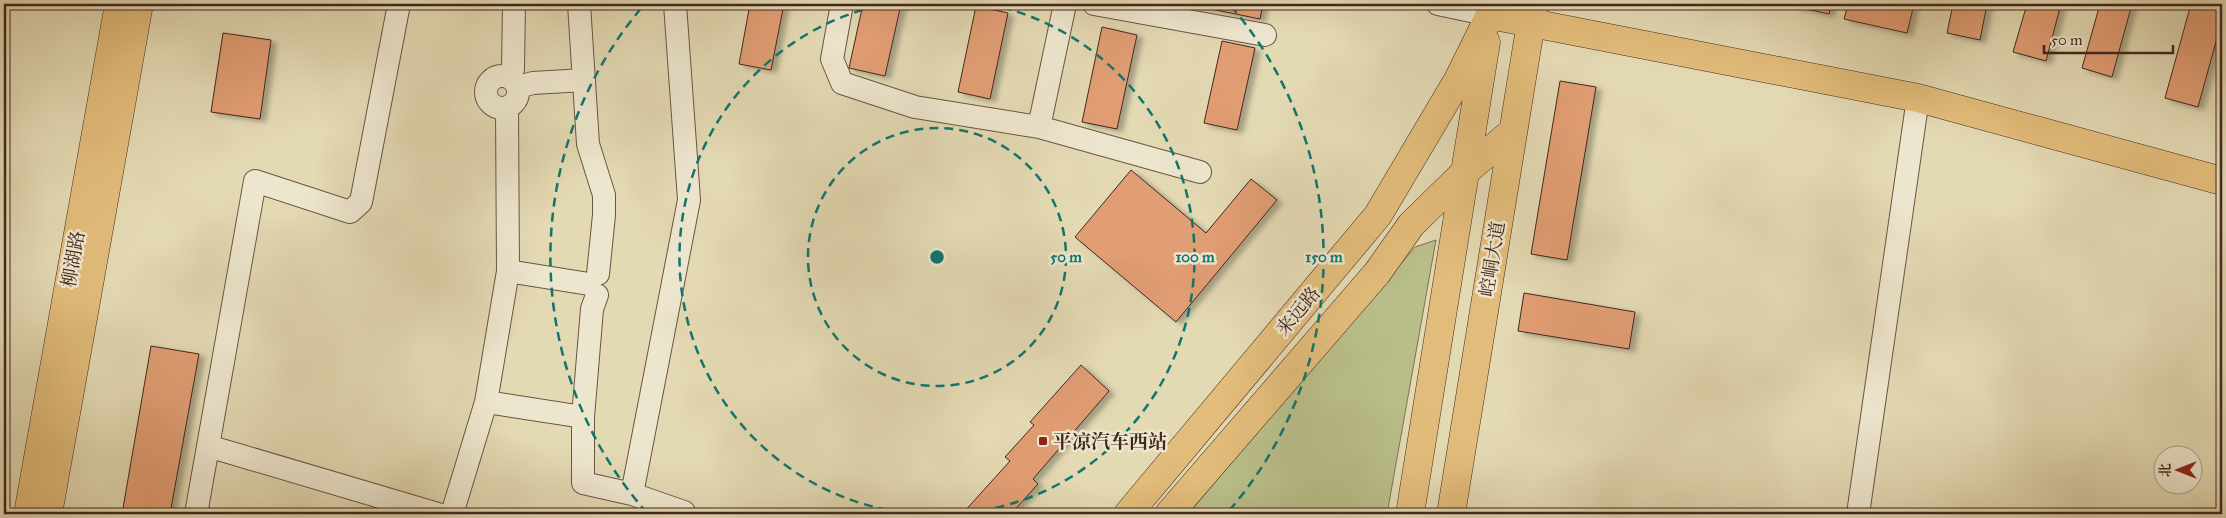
<svg xmlns="http://www.w3.org/2000/svg" width="2226" height="518" font-family="'IM FELL Great Primer','Noto Serif SC',serif">
	<style>
		.green { fill: #b9be89; stroke: #7e7254 }
		.building { fill: #e19d73; stroke: #42271e; filter: url(#shadow) }
		.lines { fill: none; stroke-linecap: round; stroke-linejoin: round }
		.minor-casing { stroke: #6a5443; stroke-width: 24 }
		.major-casing { stroke: #42271e; stroke-width: 29 }
		.minor { stroke: #ede6ce; stroke-width: 22 }
		.major { stroke: #e2bc7a; stroke-width: 28 }
		.ring { fill: none; stroke: #0f766e; stroke-width: 2.5; stroke-dasharray: 9 6 }
		.poi-dot { fill: #8f2418; stroke: #ede6ce; stroke-width: 2 }
		.labels { text-anchor: middle; dominant-baseline: central; stroke-width: 5; stroke-linejoin: round; paint-order: stroke }
		.street-label { font-size: 19px; fill: #42271e; stroke: #ede6ce }
		.poi-label { font-size: 19px; font-weight: bold; fill: #42271e; stroke: #ede6ce; text-anchor: start }
		.centre { fill: #0f766e; stroke: #ede6ce; stroke-width: 2.5 }
		.ring-label { font-size: 15px; text-anchor: middle; font-weight: bold; fill: #0f766e; stroke: #ede6ce; stroke-width: 5; stroke-linejoin: round; paint-order: stroke }
	</style>
	<defs>
		<filter id="shadow"><feDropShadow dx="5.5" dy="3" stdDeviation="2.5" flood-color="#0004"/></filter>
	</defs>
	<rect width="100%" height="100%" fill="#e3d9b3"/>
	<filter id="stains"><feTurbulence type="fractalNoise" baseFrequency=".004" numOctaves="4"/><feColorMatrix values="0 0 0 0 .2 0 0 0 0 .09 0 0 0 0 .02 0 0 0 .5 -.17"/></filter>
	<radialGradient id="worn" r=".72"><stop offset=".6" stop-color="#630" stop-opacity="0"/><stop offset="1" stop-color="#630" stop-opacity=".3"/></radialGradient>
	<path class="green" d="M1436,240L1387,514H1188L1415,247Z"/>
	<path class="building" d="M750,4H784L771,70L739,64Z
		M863,4H901L885,76L849,68Z
		M1187,4H1263L1260,19Z
		M1794,4H1831L1829,14L1793,6Z
		M1848,4H1914L1907,33L1844,19Z
		M1953,4H1987L1980,40L1947,33Z
		M2027,4H2061L2046,61L2013,52Z
		M2100,4H2132L2112,77L2082,68Z
		M2191,4H2222V20L2198,107L2165,98Z
		M976,6L1008,13L990,99L958,92Z
		M1102,27L1137,35L1117,129L1082,122Z
		M223,33L271,40L260,119L211,112Z
		M1222,41L1255,48L1237,130L1204,123Z
		M1560,81L1596,87L1567,260L1531,254Z
		M1131,170L1206,233L1251,179L1277,200L1176,322L1075,237Z
		M1524,293L1635,312L1629,349L1518,331Z
		M151,346L199,354L170,514H122Z
		M1081,365L1109,391L1033,479L1038,484L1011,514H962L1010,461L1005,457L1034,425L1030,422Z"/>
	<g class="lines">
		<defs>
			<path id="minor" d="M579,4L588,144L604,195V215L598,274
				M842,4L832,59L842,83L915,107L1039,127L1200,172
				M1094,4L1265,35
				M1438,4L1490,15
				M486 92a16 16 0 1 1 32 0a16 16 0 1 1-32 0Z
				M510,78L513,69L514,4
				M518,87L533,83L584,80
				M1039,127L1065,4
				M508,271L589,284
				M486,402L583,417V483L632,494L684,512L683,514
				M583,417L592,309L597,295
				M208,446L438,514
				M632,494L689,200L675,4
				M196,514L255,181L350,212L361,202L399,4
				M452,514L486,402L508,271L507,107
				M1858,514L1918,98"/>
			<path id="major" d="M1490,15L1918,98L2222,181
				M28,514L119,4
				M48,514L139,4
				M1128,514L1378,215L1458,80L1490,15
				M1169,514L1377,273L1411,225L1465,172L1512,132
				M1410,514L1486,42
				M1451,514L1534,4"/>
		</defs>
		<use href="#minor" class="minor-casing"/>
		<use href="#major" class="major-casing"/>
		<use href="#minor" class="minor"/>
		<use href="#major" class="major"/>
	</g>
	<g class="ring">
		<circle cx="937" cy="257" r="129"/>
		<path d="M917 514A258 258 0 0 1 886 4M988 4A258 258 0 0 1 957 514"/>
		<path d="M647 513A387 387 0 0 1 643 6M1231 6A387 387 0 0 1 1227 513"/>
	</g>
	<rect class="poi-dot" x="1038" y="436" width="10" height="10" rx="2.5"/>
	<g class="labels">
		<g class="street-label">
			<text transform="translate(73 259) rotate(-80)">柳湖路</text>
			<text transform="translate(1492 259) rotate(-81)">崆峒大道</text>
			<text transform="translate(1298 311) rotate(-50)">来远路</text>
		</g>
		<g class="poi-label">
			<text x="1053" y="441">平凉汽车西站</text>
		</g>
	</g>
	<circle cx="937" cy="257" r="8" class="centre"/>
	<g class="ring-label">
		<text x="1066" y="262">50 m</text>
		<text x="1195" y="262">100 m</text>
		<text x="1324" y="262">150 m</text>
	</g>
	<rect width="2226" height="518" fill="none" stroke="#e3d9b3" stroke-width="20"/>
	<rect x="5" y="5" width="2216" height="508" fill="none" stroke="#42271e" stroke-width="2.5"/>
	<rect x="10" y="10" width="2206" height="498" fill="none" stroke="#42271e"/>
	<g transform="translate(2178 470) rotate(270)"><circle r="24" fill="#ede6ce" stroke="#a99a88"/>
	<path d="M0-4L9 19L0 12L-9 19Z" fill="#8f2418"/>
	<text y="-8" font-size="14" font-weight="bold" text-anchor="middle" fill="#42271e">北</text>
	</g>
	<path d="M2044 45v8h129v-8" fill="none" stroke="#42271e" stroke-width="2.5"/>
	<text x="2051" y="45" font-size="15" fill="#42271e" stroke="#ede6ce" stroke-width="4" paint-order="stroke">50 m</text>
	<rect width="100%" height="100%" filter="url(#stains)"/>
	<rect width="100%" height="100%" fill="url(#worn)"/>
</svg>
